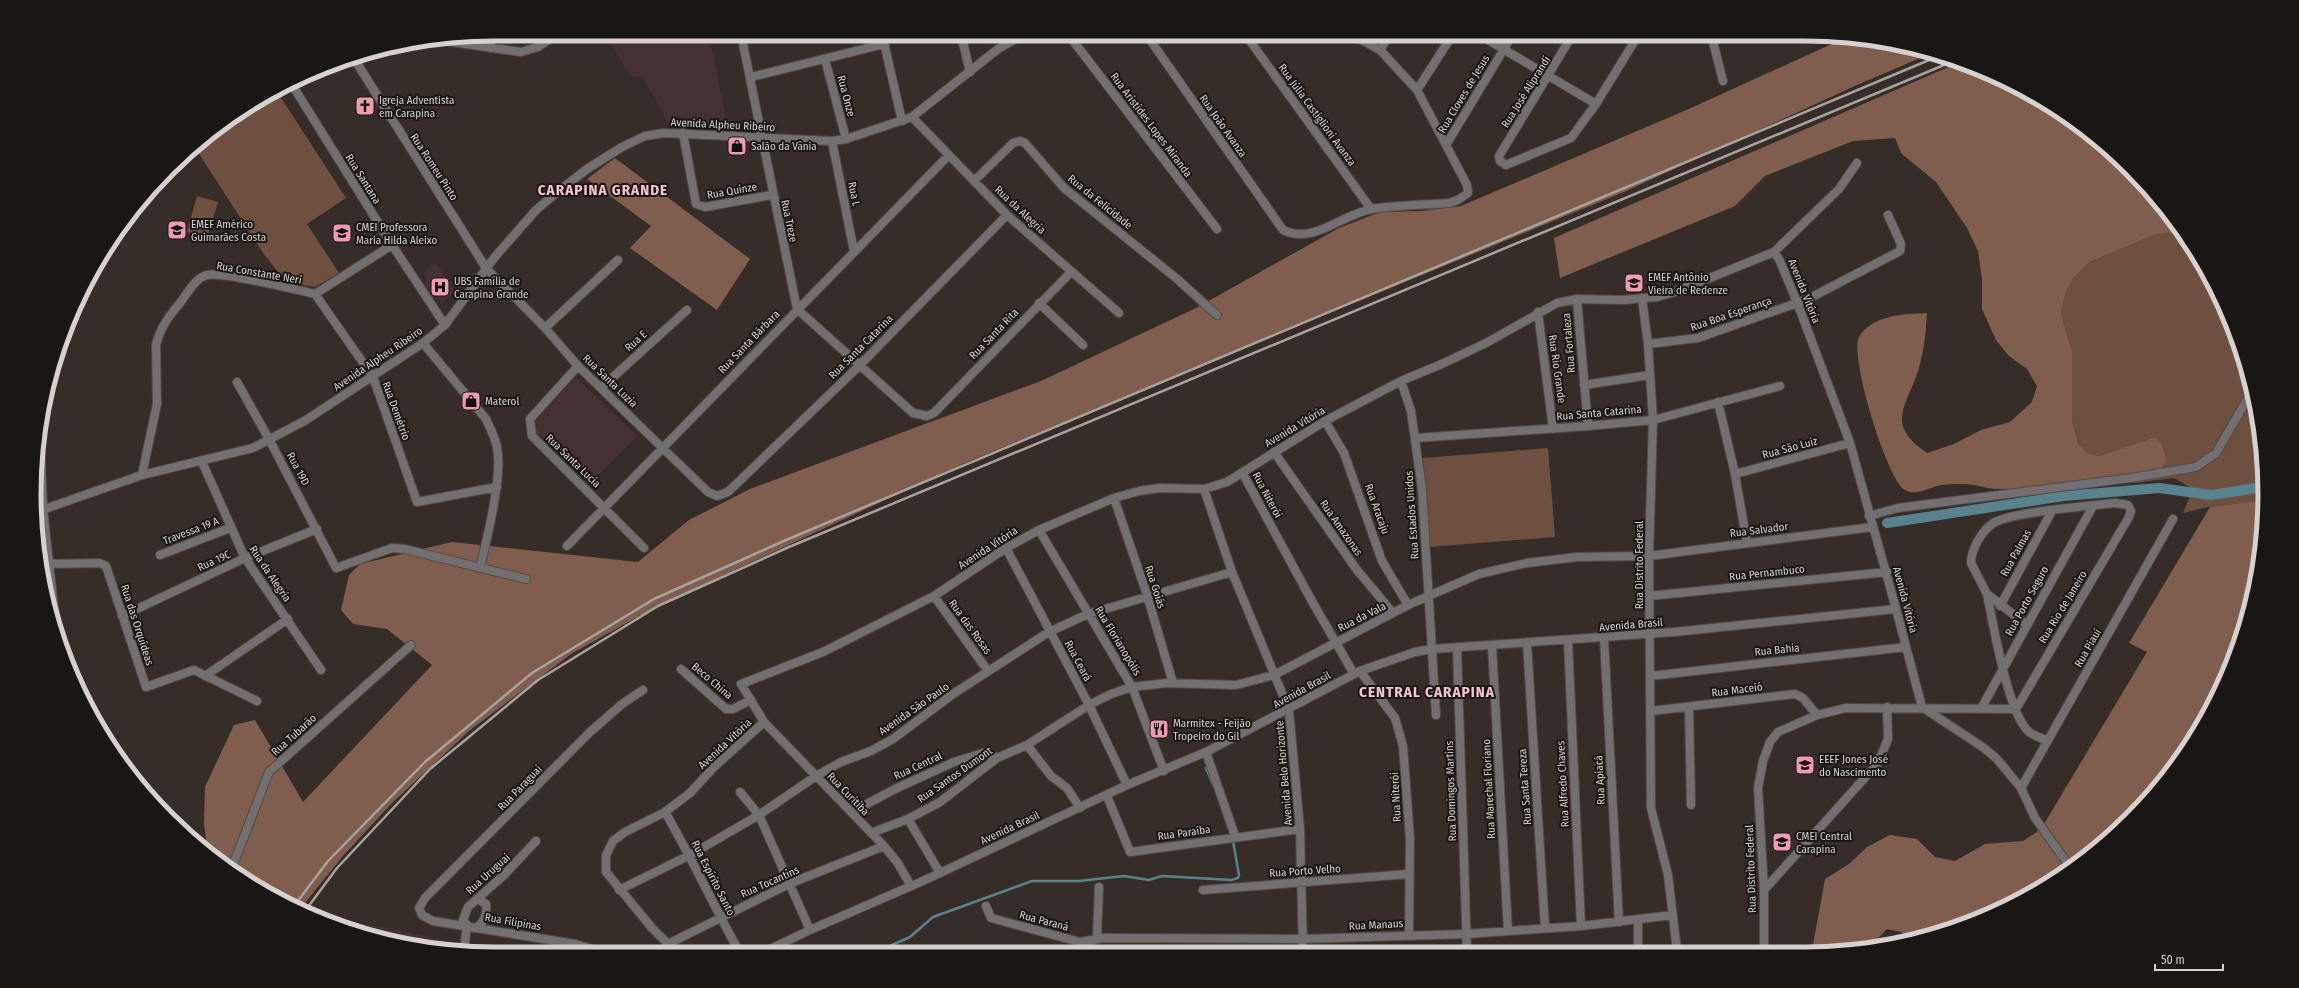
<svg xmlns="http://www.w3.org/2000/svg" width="2299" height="988" font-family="'Fira Sans Condensed',sans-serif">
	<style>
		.industrial { fill: #453131 }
		.medical { fill: #43313a }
		.green { fill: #6e5041 }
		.forest { fill: #805e4e }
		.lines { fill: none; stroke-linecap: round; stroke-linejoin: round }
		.stream { stroke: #58838e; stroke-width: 2.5 }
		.canal { stroke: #58838e; stroke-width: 10 }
		.minor-casing { stroke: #534b47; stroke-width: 10 }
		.tertiary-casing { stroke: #534b47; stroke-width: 10 }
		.minor { stroke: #736e6f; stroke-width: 8 }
		.tertiary { stroke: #736e6f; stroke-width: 8 }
		.rail { stroke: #a8a29e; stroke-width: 2.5 }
		.labels { text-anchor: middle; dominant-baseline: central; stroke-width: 4; stroke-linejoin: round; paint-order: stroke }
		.street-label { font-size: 11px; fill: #d6d1ce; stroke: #1a1614 }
		.poi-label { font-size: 11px; fill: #d6d1ce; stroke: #1a1614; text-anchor: start }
		.district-label { font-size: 15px; font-weight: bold; letter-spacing: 1px; fill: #f5c2ce; stroke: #1a1614 }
		.rim { fill: none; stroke: #d6d1ce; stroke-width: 5 }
	</style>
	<rect width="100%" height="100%" fill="#362d29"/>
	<path class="industrial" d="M608,34H705L713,52L728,130L671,126L641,75L632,78L606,36Z
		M576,377L637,436L590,483L535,431L533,423Z
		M371,925L452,942V950L404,945L364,934Z"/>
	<path class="medical" d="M436,263L455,292L441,303L435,294L433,296L424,283L427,280L423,273Z"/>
	<path class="green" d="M276,90L346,198L307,224L339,273L315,287L286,282L263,253L194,146L264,96Z
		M197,196L218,202L207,238L187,232Z
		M2181,231L2218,291L2249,375L2264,464L2263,500L2203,508L2183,513L2193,489L2174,478L2141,482L2157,473L2155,437L2099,456L2087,453L2078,443L2072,421V351L2061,313L2066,292L2073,277L2090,262L2154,235Z
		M1548,448L1555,537L1430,547L1423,458Z"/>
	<path class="forest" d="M1845,38L1895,43L1932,53L1857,85L1624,192L967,462L659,605L571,654L469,731L392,803L342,857L300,909L264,892L208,854L204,824L205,787L234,725L255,720L303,802L432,665L387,629L353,624L341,610L349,575L360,564L452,542L638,562L689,520L750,489L1041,381L1196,308L1339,228L1380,212L1421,211L1461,206L1691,108Z
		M1960,62L2035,96L2108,148L2170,214L2181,231L2154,235L2090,262L2073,278L2066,292L2061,313L2072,351V421L2078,443L2087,453L2099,456L2155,437L2162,445L2167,461L2157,473L2142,481L2144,482C2096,485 2047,489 1999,489C1986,489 1973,483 1960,484C1954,484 1948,484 1942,485C1931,486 1917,497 1905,490C1887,480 1849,355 1859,337C1872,315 1903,314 1927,313C1926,332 1924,352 1918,371C1906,408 1885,424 1927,453L1954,444L1981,430L2010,422L2032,402L2037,386L2027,369L2009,356L1996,340L1982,309V279L1978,251L1967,228L1936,182L1901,153L1895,138L1853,141L1765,176L1735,206L1560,278L1554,238Z
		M615,158L750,259L717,310L630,248L651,226L587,179Z
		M2263,500L2261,554L2241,642L2217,698L2170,774L2085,859L1981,919L1909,938L1901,932L1887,929L1874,942L1872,948L1865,950H1812L1825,879L1849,864L1867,847L1890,835L1917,839L1935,857L1955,861L1985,844L2023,841L2041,829L2147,652L2129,643L2210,507Z"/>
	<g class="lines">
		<path class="stream" d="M1206,768L1214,787
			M874,953L910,937L933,917L1032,881H1079L1124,876L1149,880L1162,876L1231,880L1238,878L1239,875L1233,841"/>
		<path class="canal" d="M1887,523L2064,496L2159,488L2211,495L2263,487"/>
		<defs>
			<path id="minor" d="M741,34L797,309L913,413L927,416L934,413L1071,272
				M882,34L902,121
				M961,34L970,72
				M1068,34L1217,229
				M1146,34L1283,230C1314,245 1342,214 1372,209C1397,205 1424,205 1449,203L1458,200L1468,193L1467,185L1417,90L1380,50L1351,34
				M1245,34L1371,209
				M1478,34L1596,104
				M1573,34L1499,156L1500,161L1506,165L1571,138L1596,104L1639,34
				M1711,34L1723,81
				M438,40L521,52L538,47L557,34
				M491,48L492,34
				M1380,50L1390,34
				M353,57L486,268L545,328L578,366L708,492L717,496L728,492L859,366L1007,215
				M825,59L846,139
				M751,77L884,44
				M291,83L392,245L445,325
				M1417,90L1453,34
				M912,117L1007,215L1119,313
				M683,133L696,204L705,207L772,195
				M832,141L854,251
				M1446,145L1513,34
				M974,181L1013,143L1020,141L1025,143L1064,188L1176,278L1217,315
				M1774,252L1779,259L1797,302L1850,443L1896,609
				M1774,252L1839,189L1857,163
				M315,294L373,377L417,502L497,487
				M1642,298L1648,344L1653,420L1649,556L1651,808L1668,875L1677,951
				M1577,299L1588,426
				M1039,303L1083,345
				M1538,312L1553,429
				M545,328L618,260
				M423,343L486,419C490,428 495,437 497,447C503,476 487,538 480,568
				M1648,344L1698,338L1808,299L1900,251L1901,244L1888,215
				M578,366L530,419L532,436L644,548
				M1401,381L1411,411L1422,489L1436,715
				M237,382L270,441L336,568L392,548L405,549L526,579
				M1584,385L1650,375
				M601,388L687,310
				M1718,402L1735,474L1747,543
				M1325,421L1344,453L1382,561L1408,605
				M40,436L43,509L57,636
				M1416,438L1588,426L1653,420L1780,386
				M1274,452L1357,570L1393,613
				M202,462L245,558L321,670
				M1243,474L1313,603L1354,674
				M1735,474L1850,443
				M142,475L157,404L156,345C160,328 169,316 180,303C187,294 195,278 207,275C223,271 296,290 315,294L392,245
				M1204,489L1232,572L1289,710L1300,829L1303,952
				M1114,498L1147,595L1173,683
				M1869,516L1898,508L2131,478L2196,467L2216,453L2252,391
				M1039,530L1132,687L1164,771
				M567,546L948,156
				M1006,548L1089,705L1127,785
				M160,555L230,528
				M48,564L100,563L106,566L146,687L194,670L257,701
				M1987,594C1993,623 2008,714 2029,732C2034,736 2042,738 2048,741
				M934,596L988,671
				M1649,596L1887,572
				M2000,606L2052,511
				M122,616L245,558L317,529
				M1604,638L1619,922
				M1568,641L1581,926
				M1527,643L1545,928
				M1492,646L1508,931
				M1457,649L1467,951
				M681,669L726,709H733L751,700
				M1360,671L1395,718L1403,746L1410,839L1409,934
				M205,676L288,619
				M1650,676L1906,647
				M1689,707L1691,805
				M1982,707L2093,506
				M1651,711L1795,694L1803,698L1817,715
				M1027,745L1051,776L1067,788L1080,808
				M1206,752L1235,836
				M2021,788L2173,519
				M740,792L759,815L810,930
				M1107,796L1130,852L1300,829
				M665,812C692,858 714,907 740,953
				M852,812L895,789L954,762L983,753L997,758
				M908,819L940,873
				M871,833L908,819L940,802L997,758L1027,745L1089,705L1111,694L1132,687L1167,683L1236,685L1274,675L1408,605L1479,574L1527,563L1577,557L1649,556L1872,527
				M231,870L269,772L411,645
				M911,886L897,862L884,846L764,722L741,684L823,652L934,596L1006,548L1039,530L1114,498L1139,491L1160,488L1204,489L1227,482L1325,421L1401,381L1444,363L1488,342L1557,303L1577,299L1623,300L1657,297L1675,292L1774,252
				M619,890L690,855L759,815L816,776L841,762L871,751L893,739L953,694L1049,632L1088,614L1232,572
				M1203,890L1409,874
				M1764,890L1878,763L1888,739L1887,707
				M986,906L991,918L1080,942L1101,952
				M478,927C485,920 487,914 486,904L478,899
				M1097,938L1099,887
				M1080,942L1104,938L1303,939L1467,934L1581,926L1673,915
				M668,944L791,883L884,846
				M1764,950V890L1758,788L1763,761L1770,742L1778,732L1817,715L1846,708L2016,709L2129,517L2131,511L2128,505L2115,503C2091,506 2007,512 1992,524C1981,532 1971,550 1971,563L1987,594L2027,625
				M464,951L467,925L463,920L468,907L504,875L536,841
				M1638,951V919
				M671,953L668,944L652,928L606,872V855L613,841L625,832L665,812L690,793L714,767L764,722
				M609,954L575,944L433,921L422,915L419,908L425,898L589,733L622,704L643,690"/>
			<path id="tertiary" d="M36,512L142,475L253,448L306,420L423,343L445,325L494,258L536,210L555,194L587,169L622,147L645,136L664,133L832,141L846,139L912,117L998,49L1024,34
				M762,953L810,930L925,880L1127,785L1206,752L1360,671L1415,652L1432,649L1674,632L1896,609L1922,707L1984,748L1997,759L2021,788L2035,818L2070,867"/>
		</defs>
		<use href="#minor" class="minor-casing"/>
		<use href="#tertiary" class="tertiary-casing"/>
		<use href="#minor" class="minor"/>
		<use href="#tertiary" class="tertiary"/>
		<path class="rail" d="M294,906L328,861L425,762L532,673L654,599L786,540L1941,55
			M305,911L337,868L430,769L538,680L658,606L789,547L1956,60"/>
	</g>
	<defs>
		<symbol id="church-square" viewBox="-11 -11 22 22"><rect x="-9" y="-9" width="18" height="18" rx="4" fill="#f29ab0" stroke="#1a1614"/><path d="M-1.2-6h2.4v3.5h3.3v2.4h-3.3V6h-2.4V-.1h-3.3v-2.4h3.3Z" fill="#111"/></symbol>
		<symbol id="shop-square" viewBox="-11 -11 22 22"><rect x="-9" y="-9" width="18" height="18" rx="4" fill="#f29ab0" stroke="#1a1614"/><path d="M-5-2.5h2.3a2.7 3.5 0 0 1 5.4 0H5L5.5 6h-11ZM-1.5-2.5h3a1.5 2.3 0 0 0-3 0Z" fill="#111"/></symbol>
		<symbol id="school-square" viewBox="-11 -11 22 22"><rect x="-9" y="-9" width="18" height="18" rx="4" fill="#f29ab0" stroke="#1a1614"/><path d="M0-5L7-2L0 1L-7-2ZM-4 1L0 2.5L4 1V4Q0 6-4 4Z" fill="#111"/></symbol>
		<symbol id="hospital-square" viewBox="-11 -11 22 22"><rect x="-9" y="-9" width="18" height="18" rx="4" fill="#f29ab0" stroke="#1a1614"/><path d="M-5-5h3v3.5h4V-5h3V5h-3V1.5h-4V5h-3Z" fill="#111"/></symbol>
		<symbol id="restaurant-square" viewBox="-11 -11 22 22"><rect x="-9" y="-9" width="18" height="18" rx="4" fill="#f29ab0" stroke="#1a1614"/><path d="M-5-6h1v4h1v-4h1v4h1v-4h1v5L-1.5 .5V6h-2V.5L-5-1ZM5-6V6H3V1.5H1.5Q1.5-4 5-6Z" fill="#111"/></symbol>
	</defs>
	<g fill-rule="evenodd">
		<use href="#church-square" x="354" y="95" width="22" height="22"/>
		<use href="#shop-square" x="726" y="135" width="22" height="22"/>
		<use href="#school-square" x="166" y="219" width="22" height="22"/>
		<use href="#school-square" x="331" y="222" width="22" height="22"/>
		<use href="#school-square" x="1623" y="272" width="22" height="22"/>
		<use href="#hospital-square" x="429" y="276" width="22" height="22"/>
		<use href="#shop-square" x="460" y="390" width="22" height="22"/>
		<use href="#restaurant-square" x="1148" y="718" width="22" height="22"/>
		<use href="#school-square" x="1794" y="754" width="22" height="22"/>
		<use href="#school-square" x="1771" y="831" width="22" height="22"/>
	</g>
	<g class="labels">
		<g class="street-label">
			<text transform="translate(1526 92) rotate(-58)">Rua José Aliprandi</text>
			<text transform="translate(1464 94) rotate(-59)">Rua Cloves de Jesus</text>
			<text transform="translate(846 96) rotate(75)">Rua Onze</text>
			<text transform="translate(1317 115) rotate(54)">Rua Júlia Castiglioni Avanza</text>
			<text transform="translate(723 125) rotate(3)">Avenida Alpheu Ribeiro</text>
			<text transform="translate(1151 125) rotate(53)">Rua Aristides Lopes Miranda</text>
			<text transform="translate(1223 126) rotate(55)">Rua João Avanza</text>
			<text transform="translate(434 167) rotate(57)">Rua Romeu Pinto</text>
			<text transform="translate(363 179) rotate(58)">Rua Santana</text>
			<text transform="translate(732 191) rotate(-10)">Rua Quinze</text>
			<text transform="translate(854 194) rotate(79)">Rua L</text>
			<text transform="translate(1100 202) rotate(39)">Rua da Felicidade</text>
			<text transform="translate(1020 210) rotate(43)">Rua da Alegria</text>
			<text transform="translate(789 221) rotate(78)">Rua Treze</text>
			<text transform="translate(259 273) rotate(10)">Rua Constante Neri</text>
			<text transform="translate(1804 291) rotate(68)">Avenida Vitória</text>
			<text transform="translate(1731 314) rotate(-19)">Rua Boa Esperança</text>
			<text transform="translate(994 334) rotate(-46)">Rua Santa Rita</text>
			<text transform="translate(636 341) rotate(-42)">Rua E</text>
			<text transform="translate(749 342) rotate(-46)">Rua Santa Bárbara</text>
			<text transform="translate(1569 343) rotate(-95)">Rua Fortaleza</text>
			<text transform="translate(861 347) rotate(-45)">Rua Santa Catarina</text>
			<text transform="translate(378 359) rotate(-34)">Avenida Alpheu Ribeiro</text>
			<text transform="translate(1557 369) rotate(82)">Rua Rio Grande</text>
			<text transform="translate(610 381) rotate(44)">Rua Santa Luzia</text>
			<text transform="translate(396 411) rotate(70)">Rua Demétrio</text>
			<text transform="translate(1599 413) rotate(-5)">Rua Santa Catarina</text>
			<text transform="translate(1295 427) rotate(-31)">Avenida Vitória</text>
			<text transform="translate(1790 448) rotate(-15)">Rua São Luiz</text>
			<text transform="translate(573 461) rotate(44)">Rua Santa Lucia</text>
			<text transform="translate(298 469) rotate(62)">Rua 19D</text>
			<text transform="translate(1267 495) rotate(62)">Rua Niterói</text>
			<text transform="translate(1377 509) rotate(70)">Rua Aracaju</text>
			<text transform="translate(1412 515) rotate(-94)">Rua Estados Unidos</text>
			<text transform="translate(1341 528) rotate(55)">Rua Amazonas</text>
			<text transform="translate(1759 530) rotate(-7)">Rua Salvador</text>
			<text transform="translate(191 531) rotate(-21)">Travessa 19 A</text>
			<text transform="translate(988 548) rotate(-33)">Avenida Vitória</text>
			<text transform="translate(2016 553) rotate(-61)">Rua Palmas</text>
			<text transform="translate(214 561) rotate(-25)">Rua 19C</text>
			<text transform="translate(1639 565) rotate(-90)">Rua Distrito Federal</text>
			<text transform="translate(1767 573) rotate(-6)">Rua Pernambuco</text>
			<text transform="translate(270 574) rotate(56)">Rua da Alegria</text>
			<text transform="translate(1155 587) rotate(72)">Rua Goiás</text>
			<text transform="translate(1905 600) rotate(75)">Avenida Vitória</text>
			<text transform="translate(2027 601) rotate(-61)">Rua Porto Seguro</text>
			<text transform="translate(2063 607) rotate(-59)">Rua Rio de Janeiro</text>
			<text transform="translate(1362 617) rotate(-27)">Rua da Vala</text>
			<text transform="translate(137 625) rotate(72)">Rua das Orquídeas</text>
			<text transform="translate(1631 625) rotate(-5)">Avenida Brasil</text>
			<text transform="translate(970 627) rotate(54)">Rua das Rosas</text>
			<text transform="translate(1118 641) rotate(59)">Rua Florianopólis</text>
			<text transform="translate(2088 648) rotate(-60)">Rua Piauí</text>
			<text transform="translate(1777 650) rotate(-6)">Rua Bahia</text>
			<text transform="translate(1078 661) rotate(62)">Rua Ceará</text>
			<text transform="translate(712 681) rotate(40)">Beco China</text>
			<text transform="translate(1302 690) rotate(-29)">Avenida Brasil</text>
			<text transform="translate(1737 690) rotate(-7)">Rua Maceió</text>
			<text transform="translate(914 709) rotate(-35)">Avenida São Paulo</text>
			<text transform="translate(294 735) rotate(-42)">Rua Tubarão</text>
			<text transform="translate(725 744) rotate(-43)">Avenida Vitória</text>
			<text transform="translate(918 766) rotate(-25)">Rua Central</text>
			<text transform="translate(1284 773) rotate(-95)">Avenida Belo Horizonte</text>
			<text transform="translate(955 775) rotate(-35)">Rua Santos Dumont</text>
			<text transform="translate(1600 780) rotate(-93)">Rua Apiacá</text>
			<text transform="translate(1563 784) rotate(-93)">Rua Alfredo Chaves</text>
			<text transform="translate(1525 787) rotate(-94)">Rua Santa Tereza</text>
			<text transform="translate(520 788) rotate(-46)">Rua Paraguai</text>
			<text transform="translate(1489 789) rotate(-93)">Rua Marechal Floriano</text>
			<text transform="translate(1451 791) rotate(-92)">Rua Domingos Martins</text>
			<text transform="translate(848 794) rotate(46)">Rua Curitiba</text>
			<text transform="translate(1396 797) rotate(-93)">Rua Niterói</text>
			<text transform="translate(1010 828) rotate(-25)">Avenida Brasil</text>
			<text transform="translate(1184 833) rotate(-8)">Rua Paraíba</text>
			<text transform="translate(1751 869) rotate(-92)">Rua Distrito Federal</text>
			<text transform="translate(1305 871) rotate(-4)">Rua Porto Velho</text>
			<text transform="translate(488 874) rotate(-42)">Rua Uruguai</text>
			<text transform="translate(713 878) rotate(63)">Rua Espírito Santo</text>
			<text transform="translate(770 882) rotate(-24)">Rua Tocantins</text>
			<text transform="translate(1044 921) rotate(15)">Rua Paraná</text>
			<text transform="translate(513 922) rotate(10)">Rua Filipinas</text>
			<text transform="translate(1376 925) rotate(-3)">Rua Manaus</text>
		</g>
		<g class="poi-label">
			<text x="379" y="100">Igreja Adventista<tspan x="379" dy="13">em Carapina</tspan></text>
			<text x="751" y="146">Salão da Vânia</text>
			<text x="191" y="224">EMEF Américo<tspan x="191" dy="13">Guimarães Costa</tspan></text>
			<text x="356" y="227">CMEI Professora<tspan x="356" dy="13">Maria Hilda Aleixo</tspan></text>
			<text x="1648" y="277">EMEF Antônio<tspan x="1648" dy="13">Vieira de Redenze</tspan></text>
			<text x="454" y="281">UBS Família de<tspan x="454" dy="13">Carapina Grande</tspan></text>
			<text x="485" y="401">Materol</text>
			<text x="1173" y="723">Marmitex - Feijão<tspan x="1173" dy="13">Tropeiro do Gil</tspan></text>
			<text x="1819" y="759">EEEF Jones José<tspan x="1819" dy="13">do Nascimento</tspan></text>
			<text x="1796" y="836">CMEI Central<tspan x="1796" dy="13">Carapina</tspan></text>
		</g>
		<g class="district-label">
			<text x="603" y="190">CARAPINA GRANDE</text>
			<text x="1427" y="692">CENTRAL CARAPINA</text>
		</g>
	</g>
	<path d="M0 0H2299V988H0ZM494 41H1805A453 453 0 0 1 2258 494V494A453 453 0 0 1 1805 947H494A453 453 0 0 1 41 494V494A453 453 0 0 1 494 41Z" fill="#1a1614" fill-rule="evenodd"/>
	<path class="rim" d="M494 41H1805A453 453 0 0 1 2258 494V494A453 453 0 0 1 1805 947H494A453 453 0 0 1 41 494V494A453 453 0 0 1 494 41Z"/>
	<path d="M2155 964v6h68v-6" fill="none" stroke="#d6d1ce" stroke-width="2"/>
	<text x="2161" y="964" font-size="12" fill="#d6d1ce" stroke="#1a1614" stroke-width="3" paint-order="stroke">50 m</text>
</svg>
